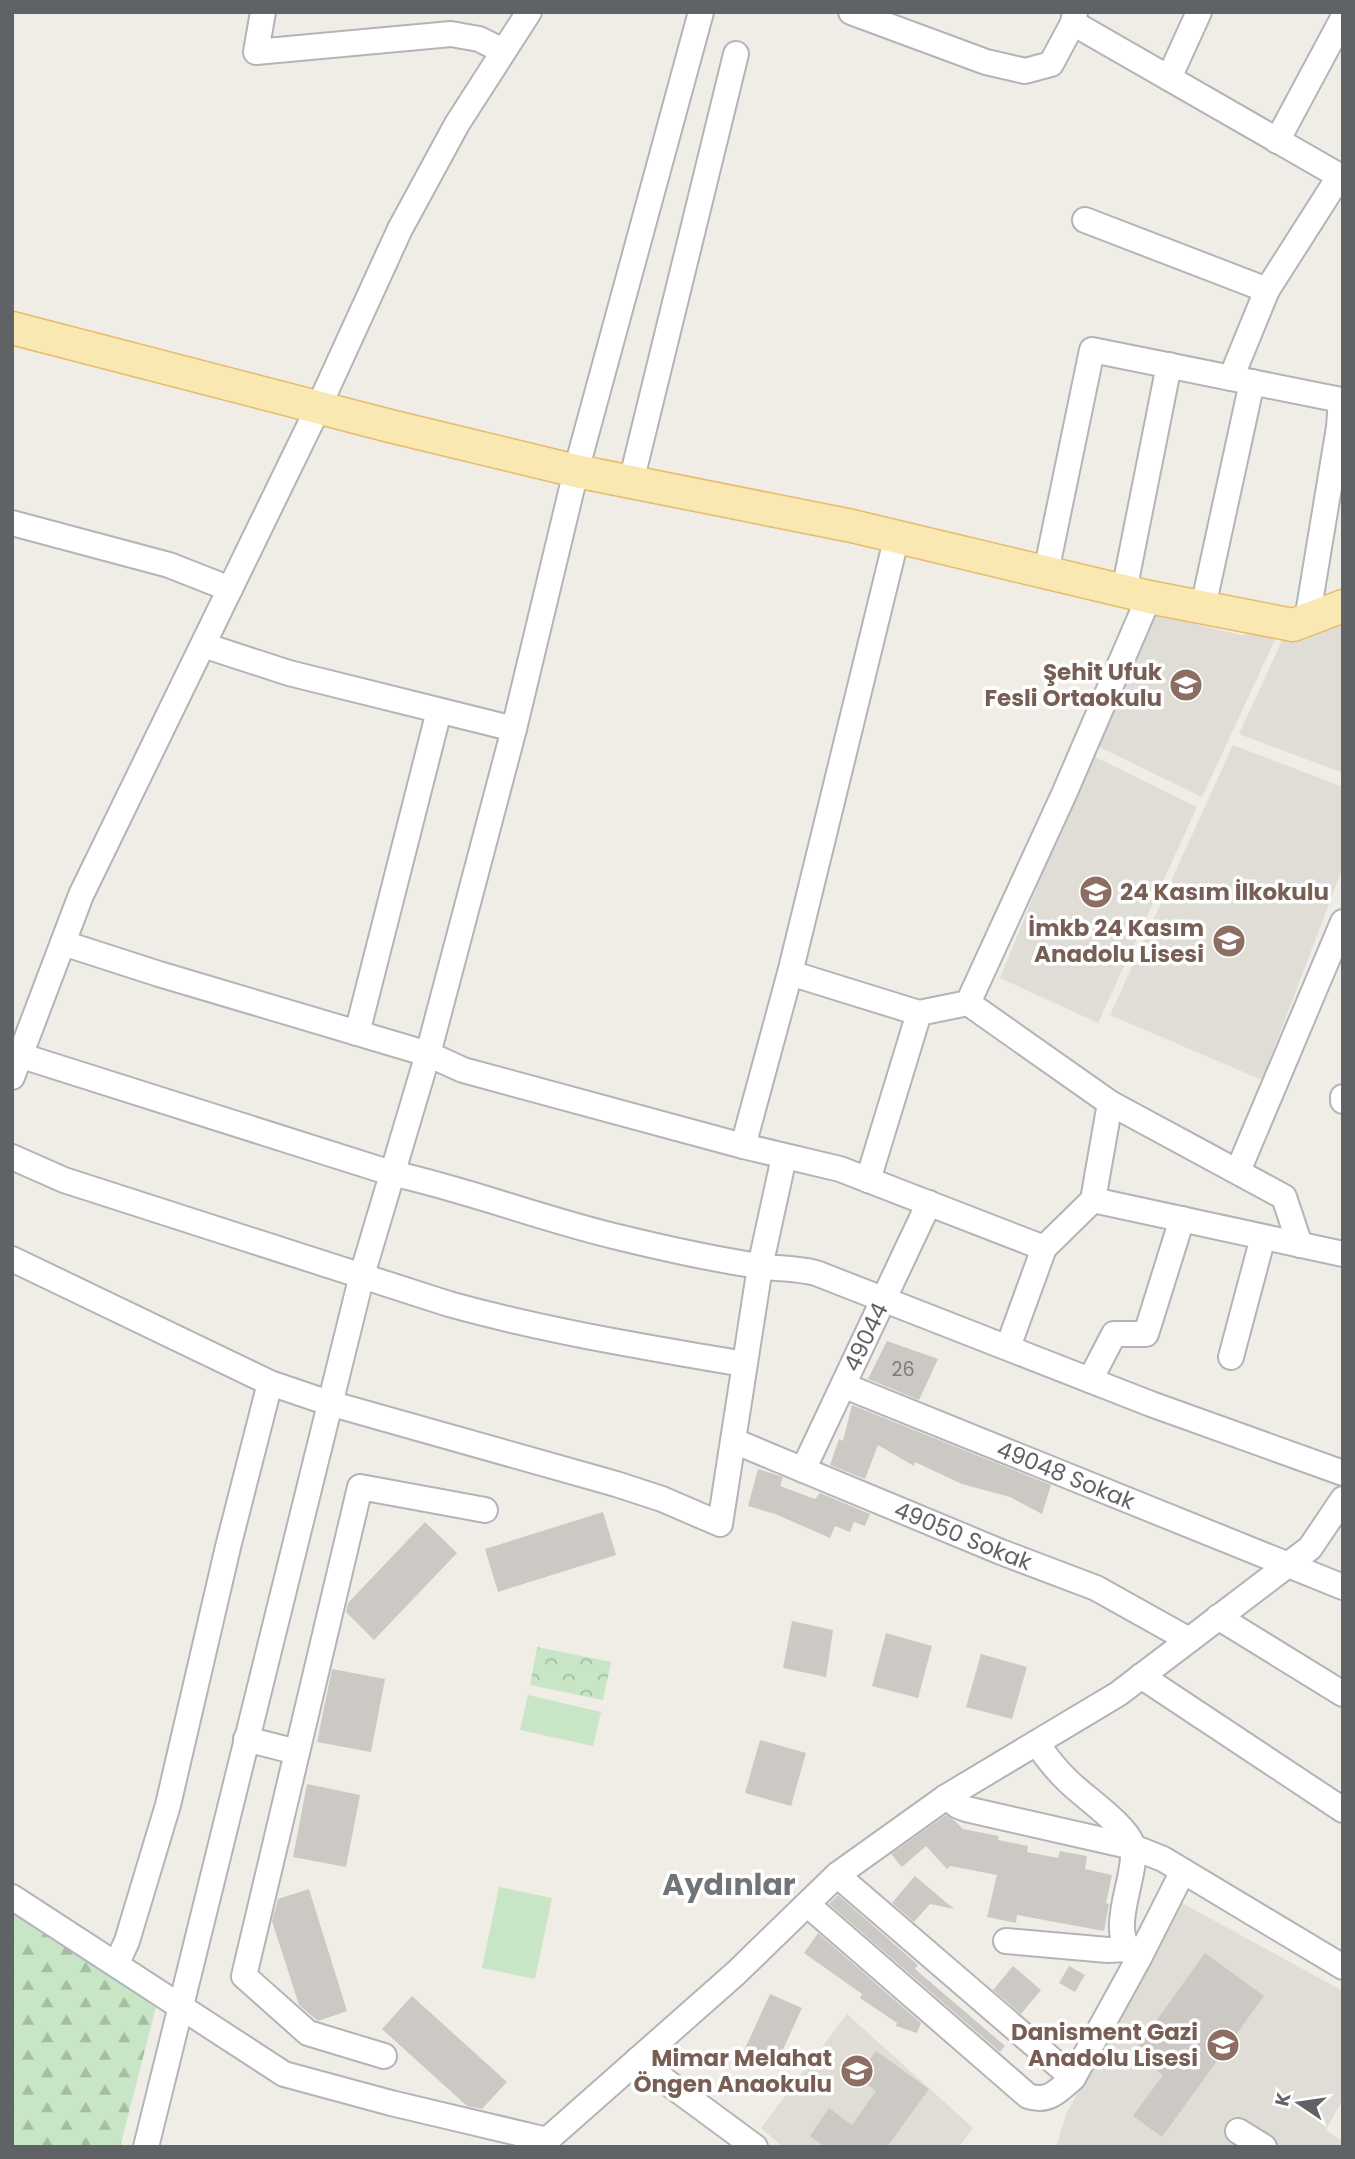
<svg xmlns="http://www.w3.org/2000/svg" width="1355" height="2159" font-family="Poppins,sans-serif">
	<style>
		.education { fill: #e0dcd6 }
		.grass { fill: #c8e5c6 }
		.forest { fill: url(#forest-firs) }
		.park { fill: url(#park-crowns) }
		.building { fill: #ccc8c4 }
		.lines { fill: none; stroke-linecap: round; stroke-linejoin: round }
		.minor-casing { stroke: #b2b5b8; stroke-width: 28 }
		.major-casing { stroke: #e9ba67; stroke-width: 35 }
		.minor { stroke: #fff; stroke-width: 24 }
		.major { stroke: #fae8b2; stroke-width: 32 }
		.labels { text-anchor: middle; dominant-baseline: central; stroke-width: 7; stroke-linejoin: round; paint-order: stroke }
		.number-label { font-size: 19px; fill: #7a7c7e }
		.education-label { font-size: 23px; font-weight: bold; fill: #785e54; stroke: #fff; text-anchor: end }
		.street-label { font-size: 23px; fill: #5f6366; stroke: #fff }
		.district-label { font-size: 30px; font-weight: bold; fill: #707578; stroke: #fff }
	</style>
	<defs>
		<pattern id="forest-firs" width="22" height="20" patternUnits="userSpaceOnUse" patternTransform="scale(1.75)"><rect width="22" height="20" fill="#c8e5c6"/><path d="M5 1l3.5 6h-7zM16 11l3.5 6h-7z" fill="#a6bda5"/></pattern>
		<pattern id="park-crowns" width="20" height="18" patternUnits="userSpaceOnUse" patternTransform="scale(1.75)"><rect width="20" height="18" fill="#c8e5c6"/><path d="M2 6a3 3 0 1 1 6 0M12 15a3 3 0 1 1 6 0" fill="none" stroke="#a6bda5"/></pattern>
	</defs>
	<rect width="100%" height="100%" fill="#f0ede7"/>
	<path class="education" d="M1343,609V773L1239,734L1287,630Z
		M1147,613L1241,635L1279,631L1202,797L1095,745Z
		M1233,745L1343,787V867L1262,1080L1110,1015Z
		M1091,755L1197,807L1098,1023L1000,978Z
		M1182,1903L1343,1991V2099L1326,2130L1343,2142V2147H1056L1067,2112Z
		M847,2014L973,2128L959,2147H783L761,2128Z"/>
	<path class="grass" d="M528,1695L601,1712L593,1746L520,1730Z
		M499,1887L552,1898L535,1979L482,1968Z"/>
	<path class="forest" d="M12,1913L158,1999L120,2147H12Z"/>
	<path class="park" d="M537,1647L611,1662L603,1700L530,1685Z"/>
	<path class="building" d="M887,1341L938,1359L919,1400L868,1379Z
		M852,1405L1051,1485L1042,1514L1010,1497L962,1484L915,1462L914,1466L878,1445L865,1479L830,1465L839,1439L843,1441Z
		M758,1469L783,1477L780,1486L815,1499L820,1493L870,1514L865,1526L854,1522L850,1532L835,1526L830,1538L775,1514L748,1506Z
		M603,1512L616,1555L498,1592L485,1549Z
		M425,1522L457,1553L374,1640L346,1612L348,1603Z
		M792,1621L833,1630L826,1677L783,1668Z
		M886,1633L932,1646L918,1698L872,1686Z
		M981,1654L1027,1667L1012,1719L966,1707Z
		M332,1669L385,1679L371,1752L317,1742Z
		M760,1740L806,1753L791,1806L745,1793Z
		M307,1784L360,1795L346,1867L293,1857Z
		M946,1815L955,1821L963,1829L999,1836L998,1840L1028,1846L1027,1852L1058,1858L1060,1851L1087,1856L1085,1869L1112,1875L1106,1903L1109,1904L1104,1931L1017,1915L1016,1923L987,1917L997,1875L950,1866L947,1869L926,1846L902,1867L891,1854Z
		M915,1876L922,1882L954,1909L930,1904L914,1922L892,1903Z
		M309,1889L347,2011L318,2021L299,2005L272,1921L278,1899Z
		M838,1895L918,1965L915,1969L1005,2046L1000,2052L829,1904Z
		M818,1933L921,2023L917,2033L896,2026L897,2023L860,1998L862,1994L804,1953Z
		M1205,1953L1264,1996L1162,2137L1133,2116L1163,2075L1133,2053Z
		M1013,1966L1041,1990L1021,2014L993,1990Z
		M1069,1966L1085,1975L1075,1992L1059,1983Z
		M770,1994L802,2008L775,2067L743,2053Z
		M412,1996L507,2082L482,2109L467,2106L382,2029Z
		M876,2051L929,2089L887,2147H825L810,2136L829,2108L852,2125L876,2091L857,2077Z"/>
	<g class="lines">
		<defs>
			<g id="minor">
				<path d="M263,12L256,52L451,34L479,39L503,51"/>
				<path d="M851,12L986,62L1025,71L1051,64L1073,23L1075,12"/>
				<path d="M1073,23L1343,178"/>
				<path d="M1169,78L1199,12"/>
				<path d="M1277,141L1343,18"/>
				<path d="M1085,220L1267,290"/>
				<path d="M1231,378L1267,290L1339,177"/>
				<path d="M631,482L736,54"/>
				<path d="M12,523L169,565L230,589"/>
				<path d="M1046,572L1092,350L1341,400L1339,427L1307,620"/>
				<path d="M1124,591L1169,365"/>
				<path d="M1203,607L1252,382"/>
				<path d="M203,645L289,673L514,729"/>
				<path d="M63,943L159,974L428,1054L463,1070L743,1146L840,1169L1044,1248L1093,1200L1343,1254"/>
				<path d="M790,973L919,1013"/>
				<path d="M968,1003L1110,1103L1093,1200"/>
				<path d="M357,1033L439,711"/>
				<path d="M22,1056L391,1173C469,1190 544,1220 622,1238C667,1249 713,1259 758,1266C777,1269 797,1268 816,1273L1151,1404L1343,1473"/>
				<path d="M12,1077L81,895L319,406L400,229L457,124L529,12"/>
				<path d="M1343,1097V1101"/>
				<path d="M1110,1103L1284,1197L1300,1245"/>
				<path d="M743,1146L790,973L897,536"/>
				<path d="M12,1157L64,1180L449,1304C546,1331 645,1347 744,1364"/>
				<path d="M1238,1171L1343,922"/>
				<path d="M868,1180L919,1013L968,1003L1064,794L1149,597"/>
				<path d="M12,1259L270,1383L329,1403L616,1484L662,1499L720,1524L760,1267L784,1157"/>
				<path d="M1008,1347L1044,1248"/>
				<path d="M1231,1357L1263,1237"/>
				<path d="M1090,1380L1114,1334H1146L1182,1219"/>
				<path id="s1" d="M845,1386L1343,1587"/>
				<path id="s2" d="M734,1441L1001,1552L1096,1588L1189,1640"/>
				<path id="s3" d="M803,1470L929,1203"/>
				<path d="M1218,1617L1343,1694"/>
				<path d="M1141,1676L1343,1810"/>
				<path d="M246,1739L297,1752"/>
				<path d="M1036,1743C1046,1756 1055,1769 1067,1780C1082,1796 1131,1828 1133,1848C1137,1881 1102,1938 1139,1958"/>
				<path d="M946,1797L958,1806L966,1809L1133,1847L1163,1859L1343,1967"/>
				<path d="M837,1875L1073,2078L1139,1958L1183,1871"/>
				<path d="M12,1897L284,2074L391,2103L547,2140L736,1973L837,1875L946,1797L1118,1694L1310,1548L1343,1499"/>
				<path d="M808,1905L1028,2096C1048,2103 1058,2091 1073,2078"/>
				<path d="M1006,1941L1108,1950L1127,1949"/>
				<path d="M117,1963L127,1941L168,1805L228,1547L270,1383"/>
				<path d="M384,2056L308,2033L244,1976L360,1487L485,1510"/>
				<path d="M637,2060L755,2147"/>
				<path d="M1238,2131L1264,2147"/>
				<path d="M146,2147L362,1275L428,1054L514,729L576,471L701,12"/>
			</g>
			<path id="major" d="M12,328L390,426L576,471L852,526L1149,597L1293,625L1343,606"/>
		</defs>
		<use href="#minor" class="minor-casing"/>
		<use href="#major" class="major-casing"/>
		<use href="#minor" class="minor"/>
		<use href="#major" class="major"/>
	</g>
	<defs>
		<symbol id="school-disc" viewBox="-11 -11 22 22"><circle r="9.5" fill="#8d6e63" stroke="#fff"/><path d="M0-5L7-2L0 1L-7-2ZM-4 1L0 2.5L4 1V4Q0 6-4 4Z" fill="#fff"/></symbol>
	</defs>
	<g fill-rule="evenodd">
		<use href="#school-disc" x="1167" y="666" width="38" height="38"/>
		<use href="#school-disc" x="1077" y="873" width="38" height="38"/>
		<use href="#school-disc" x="1210" y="922" width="38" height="38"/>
		<use href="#school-disc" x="1204" y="2026" width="38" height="38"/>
		<use href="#school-disc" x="838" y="2052" width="38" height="38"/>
	</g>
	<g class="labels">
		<g class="number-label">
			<text x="903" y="1369">26</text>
		</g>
		<g class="education-label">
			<text x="1162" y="672">Şehit Ufuk<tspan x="1162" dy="26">Fesli Ortaokulu</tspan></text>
			<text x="1120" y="892" text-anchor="start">24 Kasım İlkokulu</text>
			<text x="1204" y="928">İmkb 24 Kasım<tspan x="1204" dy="26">Anadolu Lisesi</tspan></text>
			<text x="1198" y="2032">Danisment Gazi<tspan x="1198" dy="26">Anadolu Lisesi</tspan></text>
			<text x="832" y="2058">Mimar Melahat<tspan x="832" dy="26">Öngen Anaokulu</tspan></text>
		</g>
		<g class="street-label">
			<text stroke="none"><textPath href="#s3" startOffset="147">49044</textPath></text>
			<text stroke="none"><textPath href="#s1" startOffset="238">49048 Sokak</textPath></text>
			<text stroke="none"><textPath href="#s2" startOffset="248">49050 Sokak</textPath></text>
		</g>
		<g class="district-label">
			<text x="729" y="1884">Aydınlar</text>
		</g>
	</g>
	<rect width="1355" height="2159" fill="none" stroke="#5f6366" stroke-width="28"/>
	<g transform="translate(1299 2103) rotate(283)" stroke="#ffffff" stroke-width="5" paint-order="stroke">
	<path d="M0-5L12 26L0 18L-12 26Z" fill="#5f6366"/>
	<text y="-10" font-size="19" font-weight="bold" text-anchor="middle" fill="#5f6366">K</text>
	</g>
</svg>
